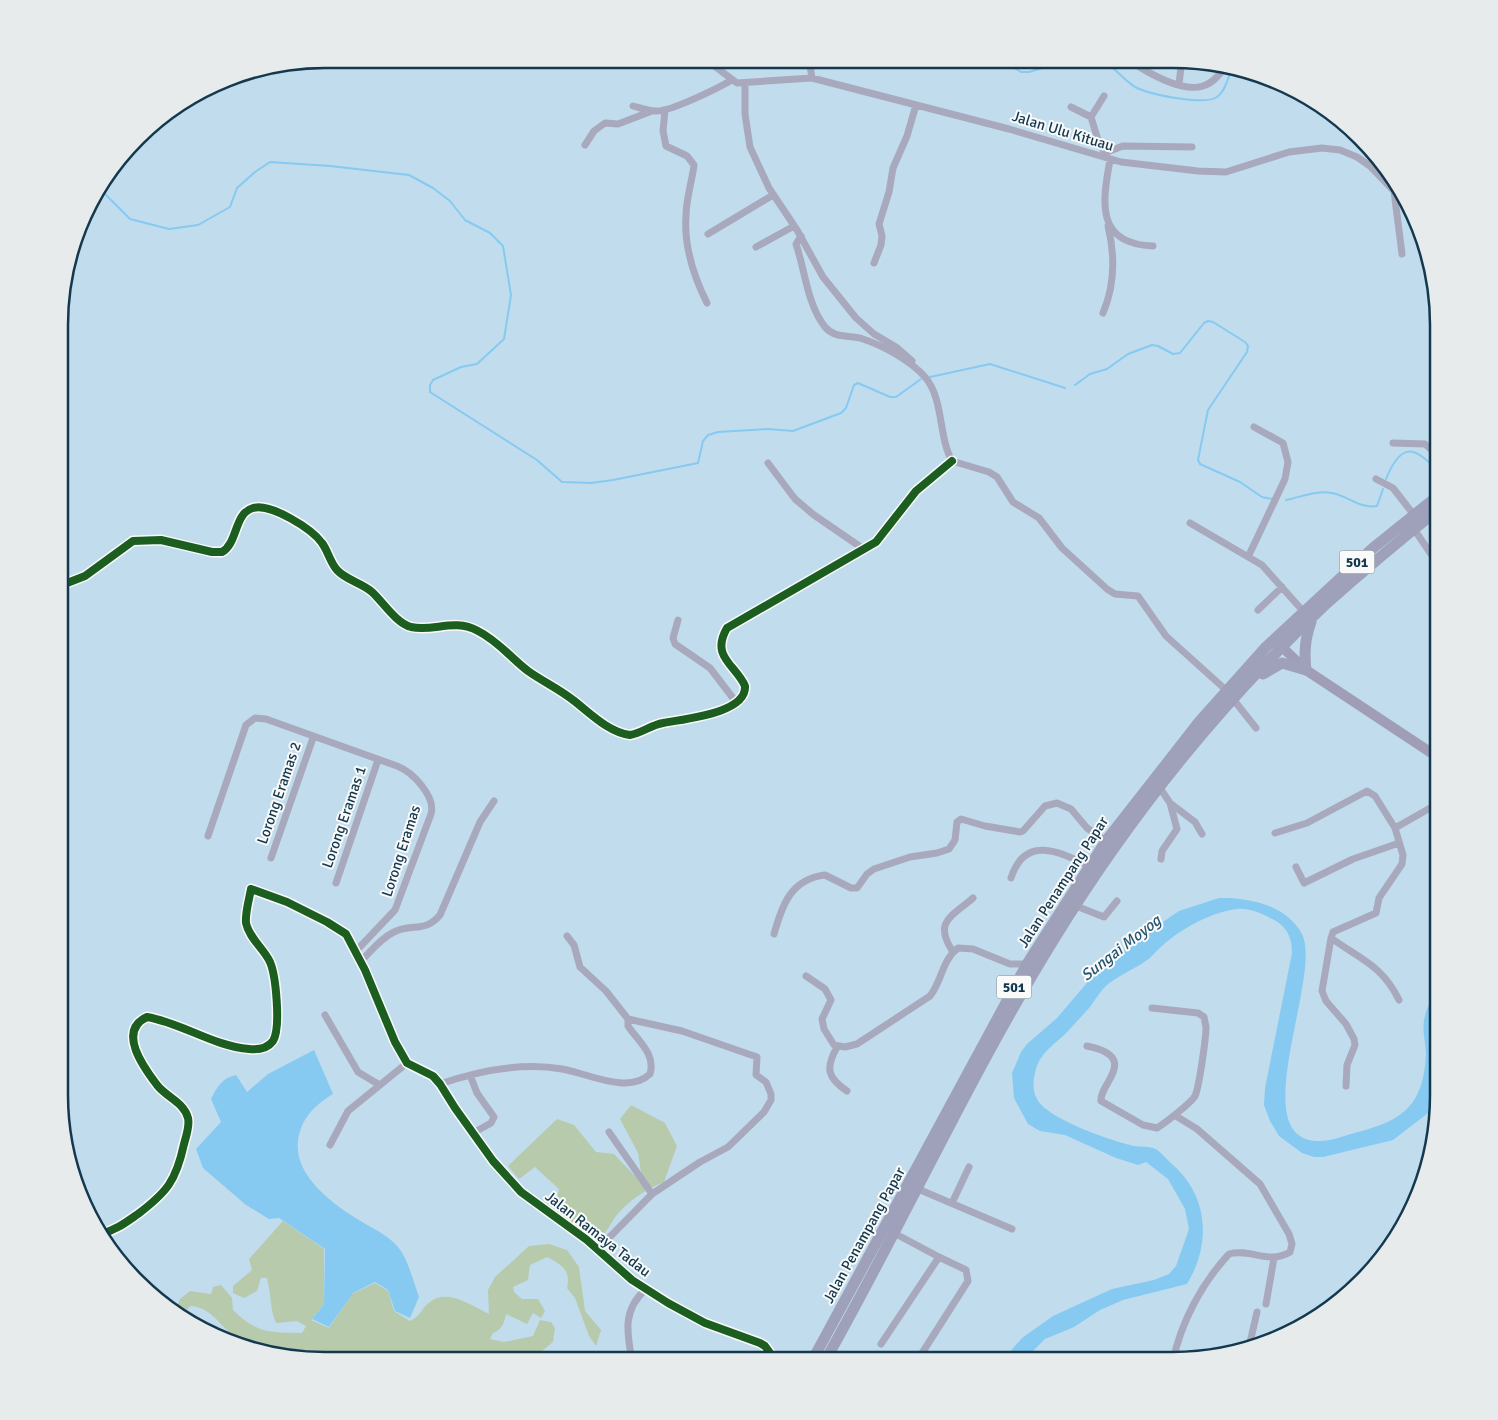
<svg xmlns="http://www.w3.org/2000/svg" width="1498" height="1420" font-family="Signika,sans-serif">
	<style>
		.green { fill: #b8caac }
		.water { fill: #86caf1 }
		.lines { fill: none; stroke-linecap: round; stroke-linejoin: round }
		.stream { stroke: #86caf1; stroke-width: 2 }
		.street { stroke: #a9a9bd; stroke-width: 7 }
		.secondary { stroke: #a09eb6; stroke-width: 10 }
		.primary { stroke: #9fa0b9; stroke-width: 11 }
		.cycleway-casing { stroke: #fafafa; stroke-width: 11 }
		.cycleway { stroke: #1b5e20; stroke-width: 8 }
		.labels { text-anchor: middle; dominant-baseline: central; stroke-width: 4; stroke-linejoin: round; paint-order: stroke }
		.shield { fill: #fafafa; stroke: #597382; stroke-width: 1 }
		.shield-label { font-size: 14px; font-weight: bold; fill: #14394e }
		.street-label { font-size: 15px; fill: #14394e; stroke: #fafafa }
		.water-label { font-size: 16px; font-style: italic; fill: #285670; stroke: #fafafa }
		.rim { fill: none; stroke: #14394e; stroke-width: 2.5 }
	</style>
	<rect width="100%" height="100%" fill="#c1dced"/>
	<path class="green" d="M631,1105L665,1123L677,1146L664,1182C645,1190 629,1200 616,1216C609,1226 605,1236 594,1244L555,1210L559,1189L535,1167L519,1179L508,1166L557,1119L574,1125L596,1152L614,1154L636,1177L641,1172L638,1153L620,1119Z
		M283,1221L324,1249V1304L311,1320L329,1328L352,1294L375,1283L388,1291L394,1311L410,1321C423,1314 421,1308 430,1302C448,1288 472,1306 489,1314L488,1290L495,1277L529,1246L549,1244L567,1250L579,1267L585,1311L601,1330L596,1346L589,1336L575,1298L567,1288C571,1270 562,1265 547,1257L530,1265L528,1280L513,1287L514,1292L522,1299H538L545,1311L541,1318L533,1313L527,1324L506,1314C504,1323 503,1329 493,1333L490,1339L504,1342L533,1336L540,1320L551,1322L555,1328L553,1342L542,1351V1361H502L498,1358L492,1361H307L229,1340L231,1334C219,1323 208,1306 190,1306L183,1315L184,1318L175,1312L180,1299L190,1291L211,1294L213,1287L221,1285L232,1298L233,1310C257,1334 270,1332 302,1333L306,1326L297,1321L276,1323C270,1310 271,1293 267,1278H261L257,1291L244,1298L233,1293V1286L252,1270L249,1259Z"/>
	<path class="water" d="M1219,898C1248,897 1287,905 1302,934C1323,976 1244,1138 1317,1141C1330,1142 1346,1135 1358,1132C1404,1120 1423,1105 1426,1055C1426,1044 1422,1032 1424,1021C1425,1011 1431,1002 1432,992C1432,983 1431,974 1432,965C1433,952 1436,938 1439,925V1083L1432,1110L1393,1140L1323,1157H1314L1302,1153L1279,1136L1270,1121L1264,1105L1265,1088L1292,953C1292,936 1286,925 1270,918C1261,913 1248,908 1237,909C1212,912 1182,928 1163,945C1158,949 1154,954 1150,958C1137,968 1121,974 1108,984C1100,991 1096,999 1090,1007C1083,1015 1076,1022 1069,1030C1057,1043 1041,1051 1036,1069C1033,1079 1032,1090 1037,1099C1047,1119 1112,1141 1134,1146C1140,1147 1147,1146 1153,1148C1160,1150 1167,1160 1173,1165C1209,1197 1211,1244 1187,1284L1123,1300L1100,1310L1074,1327L1045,1339L1023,1361H1002L1022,1338L1053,1316L1112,1289L1154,1280L1169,1274L1176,1266L1189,1229L1185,1209L1168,1179L1146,1162L1138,1165L1116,1158L1065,1135L1040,1131L1028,1124L1014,1098L1012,1073L1021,1052L1027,1044L1057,1018L1091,978L1104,966L1135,941L1179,911Z
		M314,1050L333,1094C315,1105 301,1118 298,1141C294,1174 329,1201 354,1217C369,1227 386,1233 398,1247C407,1257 414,1283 419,1297L410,1318L395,1311L388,1290L375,1282L353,1293L329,1327L312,1319L324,1304L325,1249L279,1218L269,1219L246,1205L203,1168L196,1149L221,1122L211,1099C217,1087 222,1078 236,1075L247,1092L268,1074Z"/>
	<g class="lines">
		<path class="stream" d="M914,59C928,67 944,70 956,59
			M1000,59L1021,72H1029L1072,59
			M1098,59C1113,64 1121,78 1135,87C1148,94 1204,106 1217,97C1228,89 1226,76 1234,68
			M98,187L130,219L169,229L198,225L230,207L237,188L255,172L270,162L330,166L409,175L433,188L450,201L465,220L490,233L503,246L511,295L504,339L477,364L461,367L433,380L430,385V392L537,460L562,482L591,483L613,480L698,463L703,441L708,435L718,432L768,429L793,431L841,413L846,408L854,385L858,383L890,397H896L921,379
			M930,377L990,364L1065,388
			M1075,385L1090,374L1107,369L1128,354L1152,345L1158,346L1173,354L1180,353L1204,323L1208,321L1213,322L1245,342L1248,346L1247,352L1208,410L1198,460L1200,464L1240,482L1262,497L1272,499
			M1386,479C1401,442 1415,445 1439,473
			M1286,500C1301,497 1317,490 1332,493C1348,496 1360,509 1377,506L1383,489"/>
		<path class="street" d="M497,59H512
			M705,59L737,83L812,78L1009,129L1121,162L1198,171L1226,172L1289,152L1322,148L1340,150L1357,157L1370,166L1394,191L1406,200
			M809,59L812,78
			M1127,59C1145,71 1181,93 1203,86C1213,83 1220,74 1226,66
			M745,84V114L750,147L769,188L797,230L823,277L856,318L874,334L896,347L912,361
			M1179,84L1182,59
			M1104,96L1091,117L1098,140L1107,157
			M633,106C640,108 648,111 656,111C670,112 718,88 732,80
			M1071,107L1091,117
			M665,110L663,131L666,146L687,156L694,165C692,182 686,198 686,216C684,245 694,277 707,303
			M585,145L594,131L605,123L618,124L652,111
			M1107,152L1123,146L1192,147
			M1110,160C1102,203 1096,244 1153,246
			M1394,191L1402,254
			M708,234L773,195
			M801,236L796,244C805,270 807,304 825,327C834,338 847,335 860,338C882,345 910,360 925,377C944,399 938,436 952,461L989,472L997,477L1013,502L1039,518L1062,548L1107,589L1115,594L1138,596L1166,636L1226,690
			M756,247L794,226
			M874,263L881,245L882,236L879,224L889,192L893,168L907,136L916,105
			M1103,313C1115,285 1115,255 1108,226
			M1393,443L1425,444L1439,457
			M768,463L795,499L814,515L865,550
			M1376,479L1393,488L1414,515
			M1190,523L1262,565L1303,611
			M1414,529L1439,566
			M1249,555L1285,479L1288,462L1283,443L1254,427
			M62,585L85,576L133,541L161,540L212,552H222C238,543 234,513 253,508C271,503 312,529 322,543C328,551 330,562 337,570C346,580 362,583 372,592C383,602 396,623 411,627C434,632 454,618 478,631C498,641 511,658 528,671C542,681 559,689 573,700C590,713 608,732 630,735C642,733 651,725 663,723C681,719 747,714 745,686C736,665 710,657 727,628L876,542L916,491L952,461
			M1258,610L1282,587
			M678,620L673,638L675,644L710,668L736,702
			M1233,699L1256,728
			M1160,788L1170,803L1177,829L1162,851L1161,859
			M1170,803L1195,822L1202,834
			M1275,833L1307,823L1367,791L1375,796L1395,828
			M208,836L246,725L255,718L266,719L397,766C413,772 436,797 431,814L395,910L356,951
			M271,858L313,738
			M1296,867L1304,883L1353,859L1399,843
			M1011,878C1025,834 1060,852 1089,866
			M336,883L378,760
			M1076,906L1104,917L1117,901
			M774,934C782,905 791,879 825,875L851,888H857L867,874L874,869L910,857L937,853L949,849L955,840L957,822L961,819L985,826L1020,832L1023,831L1045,806L1057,803L1071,809L1087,828L1106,841
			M567,936L574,945L580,967L606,991L628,1019
			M1331,938C1360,959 1382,965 1399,1000
			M953,952C933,922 951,917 973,898
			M361,961C371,951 381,938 394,932C412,923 425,933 440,915L480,822L494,801
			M806,976L825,989L831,1000L822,1019L824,1029L834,1045L845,1047L857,1044L930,996C942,981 942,960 958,948L973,949L1010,964H1027
			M325,1015L358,1072L378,1084
			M1087,1046C1141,1057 1099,1084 1101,1101L1143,1125L1157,1128C1165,1123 1191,1103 1195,1096C1199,1088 1206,1038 1206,1027L1204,1017L1198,1013L1152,1008
			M837,1047C826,1067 826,1077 847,1091
			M470,1075L477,1093L494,1117L491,1123L473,1133
			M440,1084C478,1071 522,1062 562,1069C587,1073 628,1095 650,1074C656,1054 638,1041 628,1026V1019L682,1031L757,1057L756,1075L766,1082L771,1094V1100L764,1112L728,1147L700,1162L652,1194L598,1249
			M1346,1086L1347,1065L1355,1045L1354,1039L1346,1024L1326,1001L1322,991L1331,938L1333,932L1376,913L1379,898L1402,864L1403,855L1395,828L1439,803
			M609,1132L652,1194
			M330,1145L348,1111L407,1063
			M918,1189L1012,1229
			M952,1203L969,1167
			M101,1234C116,1230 125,1223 138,1214C167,1192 176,1181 184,1144C186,1136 190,1126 188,1118C184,1102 166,1097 157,1085C145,1069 116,1031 147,1017C182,1023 213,1046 249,1049C258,1050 267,1049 273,1041C281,1028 276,976 270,962C264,949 249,938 246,923C245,913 249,900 251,889L287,902L327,922L346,934L365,970L395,1042L407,1063L433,1076L440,1084L455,1108L493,1161L521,1192L587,1240L632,1280L668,1303L705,1323L760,1343L765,1346L776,1361
			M1266,1304L1274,1258
			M881,1344L939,1257L894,1233
			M1249,1347L1257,1312
			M632,1361C627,1333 622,1310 646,1289
			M917,1361L968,1281L966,1270L939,1257
			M1173,1361C1181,1322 1202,1283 1229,1254C1250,1248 1269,1265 1290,1252L1292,1244L1289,1234L1260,1184L1197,1129L1176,1116"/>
		<path class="secondary" d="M1279,641L1282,647L1306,670L1439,758"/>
		<path class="primary" d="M1263,674L1282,663L1306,670C1304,652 1305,639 1311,622
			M812,1361L1027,964L1106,841L1199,722L1266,647L1373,548L1439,495
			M825,1361C903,1223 968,1079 1051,944C1127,820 1219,704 1325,605C1362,572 1400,540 1439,509"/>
		<defs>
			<path id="cycleway" d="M62,585L85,576L133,541L161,540L212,552H222C238,543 234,513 253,508C271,503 312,529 322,543C328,551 330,562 337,570C346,580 362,583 372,592C383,602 396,623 411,627C434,632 454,618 478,631C498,641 511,658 528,671C542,681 559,689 573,700C590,713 608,732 630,735C642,733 651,725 663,723C681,719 747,714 745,686C736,665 710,657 727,628L876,542L916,491L952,461
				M101,1234C116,1230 125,1223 138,1214C167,1192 176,1181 184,1144C186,1136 190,1126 188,1118C184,1102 166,1097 157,1085C145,1069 116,1031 147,1017C182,1023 213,1046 249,1049C258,1050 267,1049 273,1041C281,1028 276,976 270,962C264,949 249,938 246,923C245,913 249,900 251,889L287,902L327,922L346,934L365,970L395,1042L407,1063L433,1076L440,1084L455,1108L493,1161L521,1192L587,1240L632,1280L668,1303L705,1323L760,1343L765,1346L776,1361"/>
		</defs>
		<use href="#cycleway" class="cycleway-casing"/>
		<use href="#cycleway" class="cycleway"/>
	</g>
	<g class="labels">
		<g class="shield">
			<rect x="1339.5" y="550.5" width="35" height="23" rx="4"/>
			<rect x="996.5" y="975.5" width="35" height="23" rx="4"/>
		</g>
		<g class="shield-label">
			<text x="1357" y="562">501</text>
			<text x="1014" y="987">501</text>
		</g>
		<g class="street-label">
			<text transform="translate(1063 131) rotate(17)">Jalan Ulu Kituau</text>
			<text transform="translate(279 793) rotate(-71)">Lorong Eramas 2</text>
			<text transform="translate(344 817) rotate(-71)">Lorong Eramas 1</text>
			<text transform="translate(401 851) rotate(-72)">Lorong Eramas</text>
			<text transform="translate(1063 882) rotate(-57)">Jalan Penampang Papar</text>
			<text transform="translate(598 1234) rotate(38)">Jalan Ramaya Tadau</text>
			<text transform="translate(864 1235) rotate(-61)">Jalan Penampang Papar</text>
		</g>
		<g class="water-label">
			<text transform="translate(1121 948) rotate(-38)">Sungai Moyog</text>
		</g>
	</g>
	<path d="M0 0H1498V1420H0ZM325 68H1173A257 257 0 0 1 1430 325V1095A257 257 0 0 1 1173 1352H325A257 257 0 0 1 68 1095V325A257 257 0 0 1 325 68Z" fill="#e8ebec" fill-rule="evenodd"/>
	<path class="rim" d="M325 68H1173A257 257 0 0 1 1430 325V1095A257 257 0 0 1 1173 1352H325A257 257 0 0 1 68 1095V325A257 257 0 0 1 325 68Z"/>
</svg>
